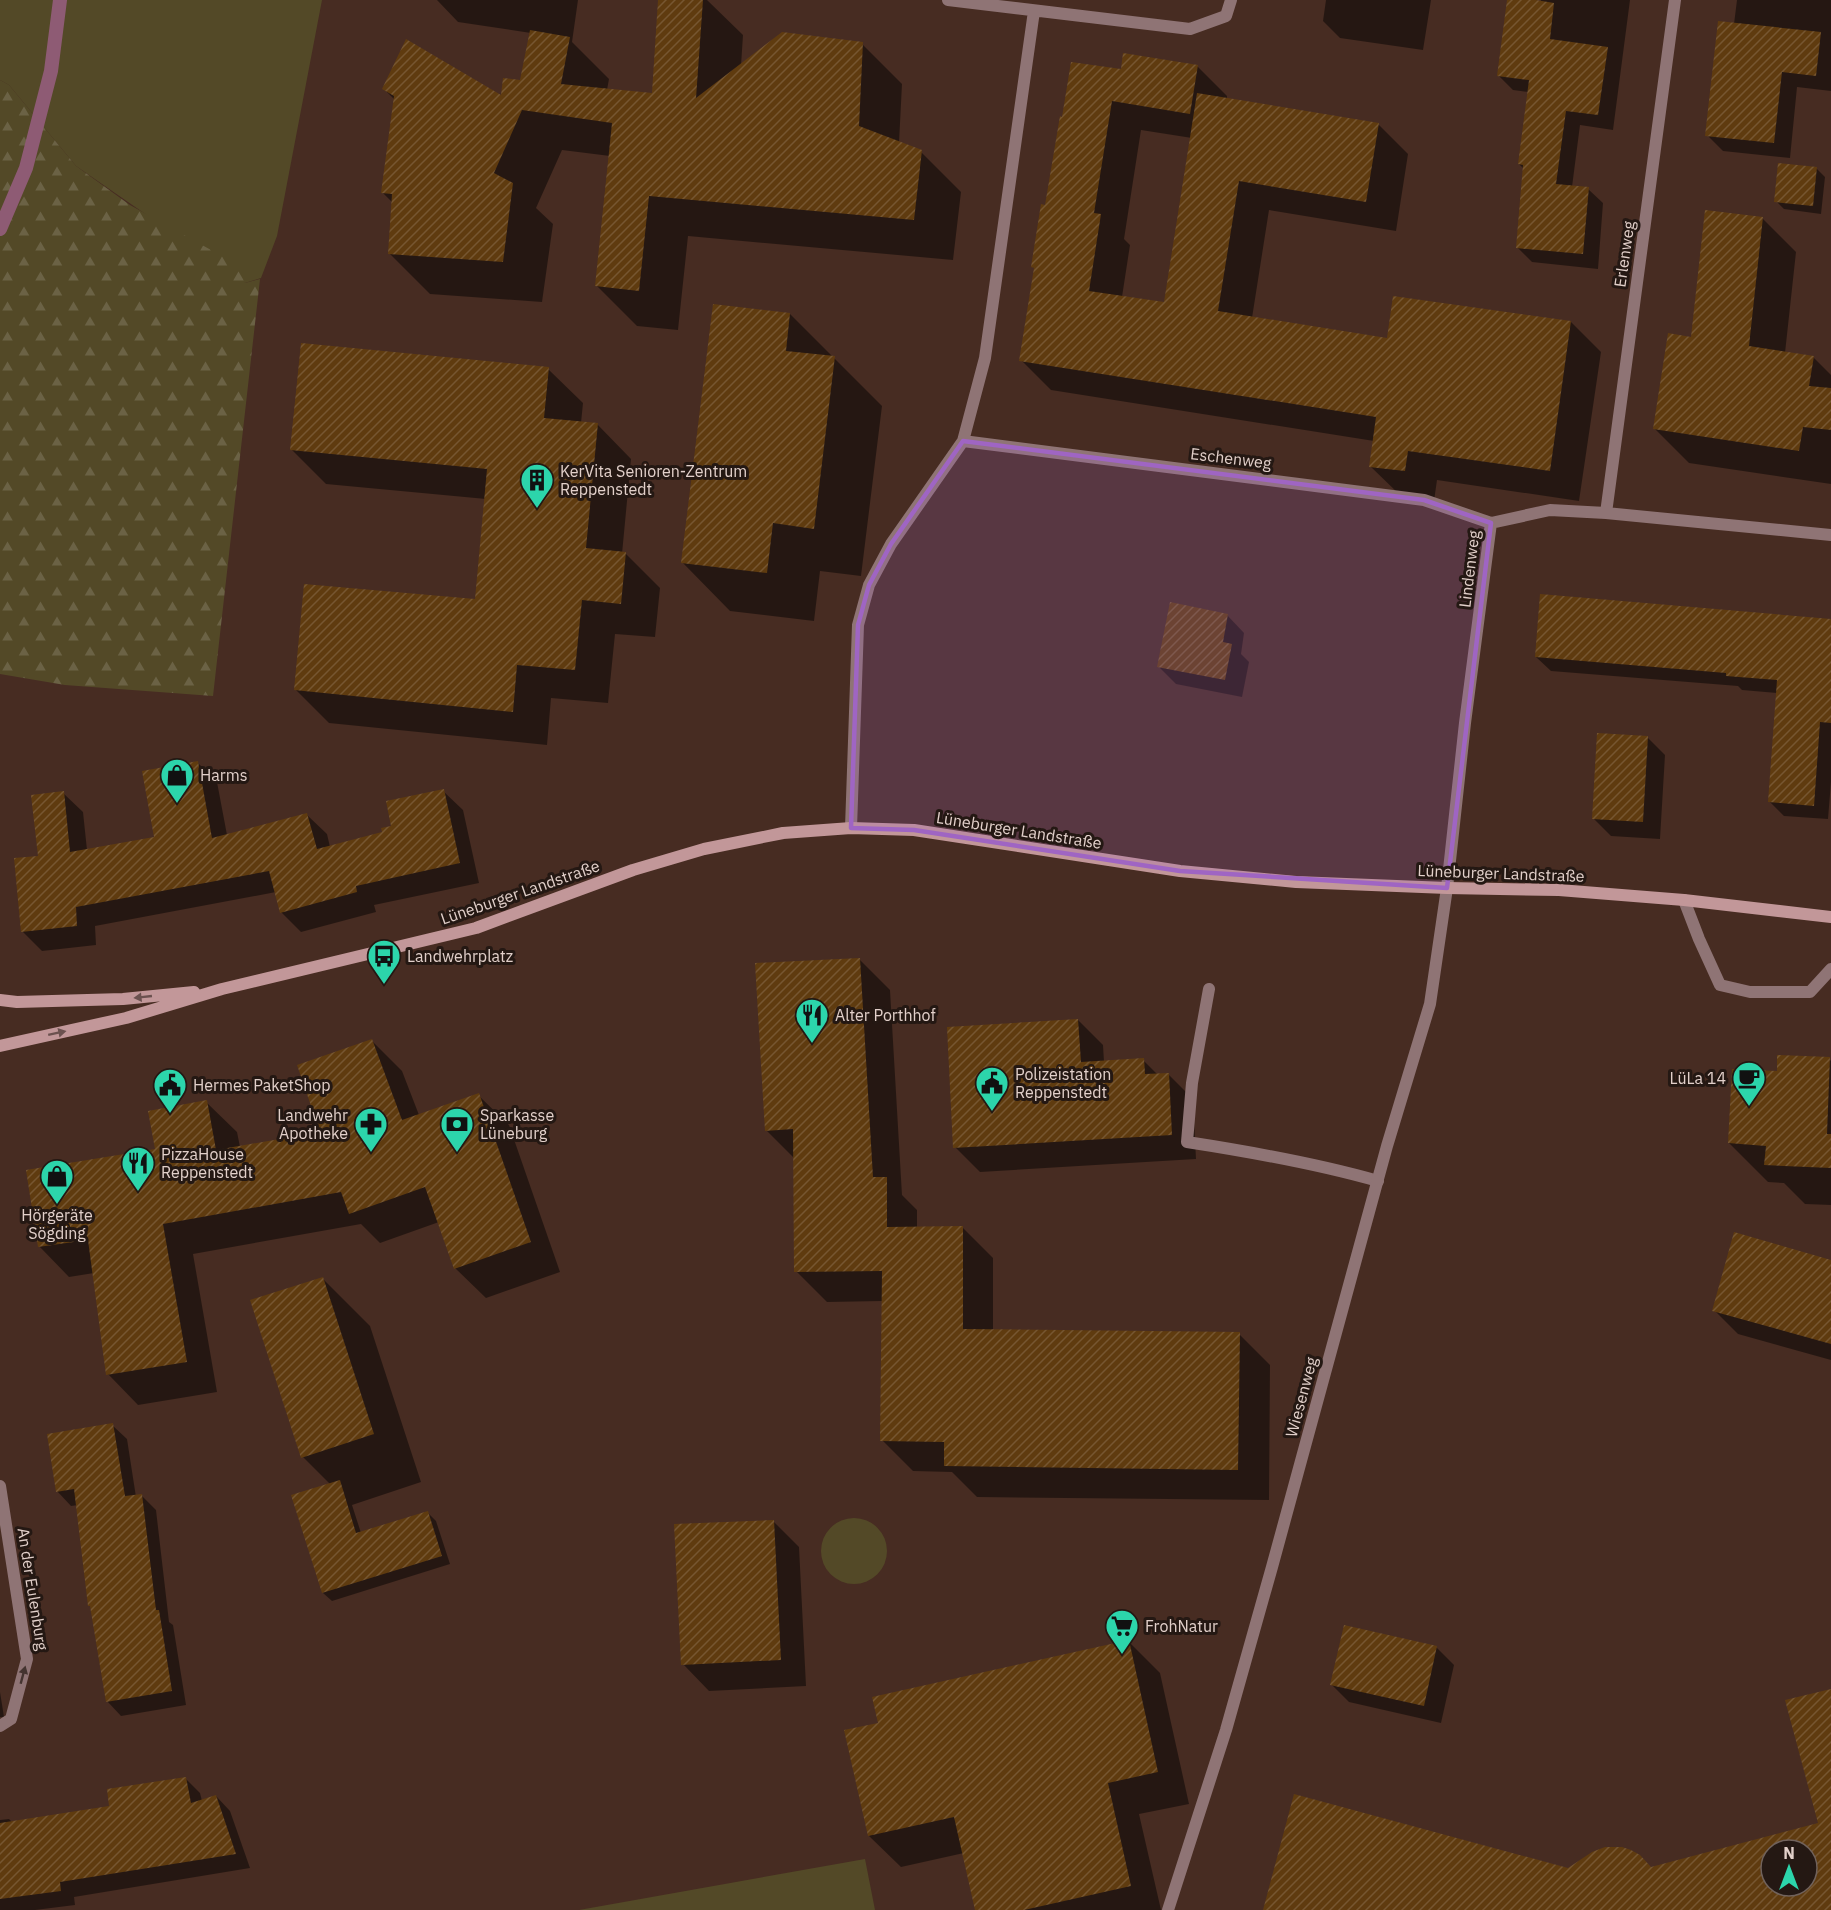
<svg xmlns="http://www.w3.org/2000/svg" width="1831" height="1910" font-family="'IBM Plex Sans',sans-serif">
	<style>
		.grass { fill: #534927 }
		.forest { fill: url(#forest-firs) }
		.shadow { fill: #0007; fill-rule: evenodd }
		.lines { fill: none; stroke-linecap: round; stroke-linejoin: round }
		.stream { stroke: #8e5b74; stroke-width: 14 }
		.building { fill: url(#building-hatch); fill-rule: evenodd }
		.service { stroke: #8f7475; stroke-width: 12 }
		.minor { stroke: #8f7475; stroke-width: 12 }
		.secondary { stroke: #c29799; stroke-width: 12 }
		.oneway { fill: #6b514f }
		.oneway2 { fill: #443430 }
		.marked { fill: #9f65c3; fill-opacity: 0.2; stroke: #9f65c3; stroke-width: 4.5; stroke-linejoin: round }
		.labels { text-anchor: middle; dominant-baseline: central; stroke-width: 6; stroke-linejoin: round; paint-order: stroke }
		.street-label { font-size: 16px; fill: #e2d0ca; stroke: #241813 }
		.poi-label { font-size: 16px; fill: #e2d0ca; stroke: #241813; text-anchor: start }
	</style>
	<defs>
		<pattern id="forest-firs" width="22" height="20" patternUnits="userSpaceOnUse" patternTransform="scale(1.5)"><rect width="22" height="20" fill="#534927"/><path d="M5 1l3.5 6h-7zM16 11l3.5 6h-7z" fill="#6b6245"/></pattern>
		<pattern id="building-hatch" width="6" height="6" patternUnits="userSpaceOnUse" patternTransform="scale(1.5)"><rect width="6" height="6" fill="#5f3b0f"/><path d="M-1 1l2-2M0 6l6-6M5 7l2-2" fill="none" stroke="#765631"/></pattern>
	</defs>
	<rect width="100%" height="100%" fill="#472c22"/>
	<path class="grass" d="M0,0H322L277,236L261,278L245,283L76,166L9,85L0,80Z
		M821 1551a33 33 0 1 1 66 0a33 33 0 1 1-66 0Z
		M865,1859L875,1910H579Z"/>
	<path class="forest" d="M0,80L9,85L76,166L130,205L238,265L245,283L260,279L213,696L65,685L0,674Z"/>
	<path class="shadow" d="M437,0H578L572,42L609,79L607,90L653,95L660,0H707L743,35L741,66L862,44L902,84L899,143L921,152L961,192L953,260L688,236L678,330L637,326L597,286L610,156L562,150L536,208L553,224L542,302L430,294L390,254L393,203L382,192L395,100L384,89L502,98L521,82L531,33L458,22Z
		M1326,0H1431L1423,50L1340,38L1323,21Z
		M1509,0L1541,2V0H1630L1613,130L1580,125L1572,187L1588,189L1603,203L1598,269L1532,262L1517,247L1524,169L1519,164L1529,92L1513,90L1498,75Z
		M1737,0H1831V91L1797,87L1790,158L1723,151L1707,135L1734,24Z
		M1197,66L1227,96V100L1378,124L1408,154L1396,231L1269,210L1252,318L1389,340L1571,322L1601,352L1579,501L1437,480L1434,501L1401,496L1371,467L1374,441L1051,390L1021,360L1036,270L1033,267L1047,207L1122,71ZM1141,130L1192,138L1165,304L1122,297L1130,245L1124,239Z
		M1816,168L1825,177L1821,214L1784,209L1776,201Z
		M1762,218L1796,252L1785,353L1813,357L1831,375V484L1689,463L1655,429L1693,339Z
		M790,314L882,406L861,576L820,571L814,621L730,611L683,563Z
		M548,369L583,403L581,423L597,424L631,459L622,554H626L660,588L655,637L615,634L608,703L551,698L547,745L329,723L295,689L476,601L486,499L326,484L292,450Z
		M1227,615L1244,633L1241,654L1249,662L1242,697L1176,684L1159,667Z
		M1831,621V782L1828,819L1784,816L1769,801L1777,693L1742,690L1738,686L1551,671L1536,657Z
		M1648,738L1665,755L1660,839L1611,836L1594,819Z
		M197,762L217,782L227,835L307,815L327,834L330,847L383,833L443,791L463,810L479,883L374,905L376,912L301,932L281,912L276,892L95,926L96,945L42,951L22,931L40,858L63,793L83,812L87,850L156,839Z
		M859,959L890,990L902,1195L917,1210V1228L962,1227L993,1258V1331L1239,1334L1270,1365L1269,1500L977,1497L952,1472L913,1471L882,1440L883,1301L827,1302L796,1271L795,1159L767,1131Z
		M1078,1020L1103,1045L1104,1062L1143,1060L1158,1075L1168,1074L1193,1099L1196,1159L980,1172L955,1147Z
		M372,1041L402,1071L419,1115L478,1095L509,1125L560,1272L486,1298L455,1268L439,1222L380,1243L361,1224L193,1254L217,1392L138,1405L108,1374L94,1273L69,1277L39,1246L157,1150L206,1102L237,1132L240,1147L322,1133Z
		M1829,1059L1831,1061V1205L1805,1204L1784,1183L1768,1182L1729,1143L1778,1072Z
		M1831,1261V1360L1738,1334L1714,1310Z
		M322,1278L370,1326L421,1482L352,1505L361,1533L428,1513L436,1521L450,1564L332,1601L323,1593L293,1496L330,1484L303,1457Z
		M112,1425L127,1439L136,1497L142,1496L156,1510L169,1622L173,1625L186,1705L121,1716L107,1701L78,1505L71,1506L57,1491Z
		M773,1521L799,1547L806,1686L709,1691L683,1664Z
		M1128,1641L1160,1673L1189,1804L1139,1814L1161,1910H977L964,1853L901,1867L869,1836Z
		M1437,1648L1454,1665L1441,1723L1349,1702L1332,1685Z
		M0,1692L4,1717H0Z
		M186,1779L200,1793L202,1801L216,1796L230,1811L250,1868L74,1897L75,1905L35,1910H0V1820L9,1819L12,1822L111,1807Z"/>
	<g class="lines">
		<path class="stream" d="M0,229L26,168L51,71L60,0"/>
	</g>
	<path class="building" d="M658,0H703L696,98L782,32L863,42L859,126L922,150L914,220L649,196L639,291L595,286L612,123L522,110L494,173L513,183L503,262L388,254L392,194L381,193L394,96L382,89L406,39L501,95L503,78L520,80L530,30L570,37L561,84L652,93Z
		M1507,0H1536L1554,3L1550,39L1608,47L1598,115L1566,111L1556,184L1589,187L1583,254L1516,248L1523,165L1518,164L1529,80L1497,76Z
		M1718,21L1821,32L1816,76L1782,72L1774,143L1705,136Z
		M1123,53L1198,65L1190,114L1112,101L1094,213L1101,214L1089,291L1164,302L1197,93L1379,123L1366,202L1239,181L1218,311L1387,338L1393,296L1571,321L1550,471L1408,451L1405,471L1369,467L1376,417L1019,361L1034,268L1031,267L1041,204L1045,205L1060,116L1062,117L1071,62L1121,69Z
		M1778,163L1817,167L1813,206L1774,202Z
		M1705,210L1763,217L1749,346L1814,356L1809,386L1831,388V430L1803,427L1799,451L1653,429L1668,333L1691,337Z
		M713,304L790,313L786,351L835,356L814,529L773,523L767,573L681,563Z
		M301,343L549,367L544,418L598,423L586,548L626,552L621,604L582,600L575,670L517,665L513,712L294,690L304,584L475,599L487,469L290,450Z
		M1540,594L1831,619V723L1820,722L1814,806L1768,802L1777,680L1726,676V673L1535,657Z
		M1170,602L1228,614L1223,642L1232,644L1225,680L1157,667Z
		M1597,733L1648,736L1643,822L1592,819Z
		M198,761L212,838L307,813L317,849L382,832L381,828L391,826L386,801L444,789L460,863L356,886L357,892L280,913L269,871L76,907L77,926L21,932L14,858L38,856L31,795L64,791L70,852L154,837L142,771Z
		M860,958L873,1177H887V1227L963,1226V1329L1240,1332L1238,1470L944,1466V1442L880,1441L882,1271L794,1272L793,1129L765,1131L755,963Z
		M1078,1019L1081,1062L1144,1058L1145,1074L1169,1073L1172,1135L953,1148L947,1027Z
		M372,1039L402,1120L479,1093L531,1242L454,1269L425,1187L349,1214L341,1192L163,1224L187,1362L106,1375L88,1240L38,1247L26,1170L155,1149L148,1111L207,1100L216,1150L320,1132L297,1065Z
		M1777,1055L1830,1057L1827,1134H1831V1168L1764,1165L1766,1146L1728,1143L1732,1069L1777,1071Z
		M1734,1232L1831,1260V1344L1712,1311Z
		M323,1277L374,1434L301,1458L250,1300Z
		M113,1423L125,1496L142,1494L156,1610H159L172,1691L106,1702L90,1606H88L74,1489L56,1492L47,1434Z
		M340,1480L356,1533L428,1511L442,1556L322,1593L291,1495Z
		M774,1520L781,1660L681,1665L674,1524Z
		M1344,1625L1437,1646L1424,1706L1330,1685Z
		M1129,1640L1158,1772L1108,1783L1131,1886L1024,1910H975L954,1817L868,1836L844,1730L878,1723L872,1697Z
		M1831,1689V1910H1263L1294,1794L1568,1868L1592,1852L1605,1847H1622L1631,1850L1640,1855L1651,1867L1818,1823L1785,1700ZM1771,1850H1807V1886H1771Z
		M186,1777L191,1803L216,1795L236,1854L60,1882L61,1891L0,1899V1823L109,1806L107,1789Z"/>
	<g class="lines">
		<path class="service" d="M1684,900L1699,939L1720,985L1750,992H1810L1831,969
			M1209,989L1192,1083L1187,1142C1252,1152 1315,1163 1378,1181"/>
		<path class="minor" d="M948,0L1190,29L1226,16L1231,0
			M963,441L1424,500L1491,523
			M1606,513L1675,0
			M1491,523L1550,510L1606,513L1831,535
			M851,828L858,625L869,585L891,544L963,441L985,358L1034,11
			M0,1486L27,1659L11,1719L0,1726
			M1168,1910L1226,1730L1272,1567L1387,1146L1430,1004L1447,888L1465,723L1491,523"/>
		<path class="secondary" d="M0,1000L17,1002L123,999L194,992
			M0,1046L126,1018L222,989L476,928L633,870L704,849L783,833L851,828L914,830L1180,871L1296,882L1447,888L1559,890L1684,900L1831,917"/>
	</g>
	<defs><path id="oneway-solid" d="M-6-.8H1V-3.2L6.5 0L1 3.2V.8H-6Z" transform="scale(1.5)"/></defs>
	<g class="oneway">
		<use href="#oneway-solid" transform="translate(143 997) rotate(174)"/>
		<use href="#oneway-solid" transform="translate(57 1033) rotate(-12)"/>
	</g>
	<use class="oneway2" href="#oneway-solid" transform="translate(23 1675) rotate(-75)"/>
	<path class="marked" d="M963,441L1424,500L1491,523L1447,888L1180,871L914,830L851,828L858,625L869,585L891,544Z"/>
	<defs>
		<symbol id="building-pin" viewBox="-11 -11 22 30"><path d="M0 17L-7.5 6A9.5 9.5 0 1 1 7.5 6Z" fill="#2cd5ab" stroke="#241813"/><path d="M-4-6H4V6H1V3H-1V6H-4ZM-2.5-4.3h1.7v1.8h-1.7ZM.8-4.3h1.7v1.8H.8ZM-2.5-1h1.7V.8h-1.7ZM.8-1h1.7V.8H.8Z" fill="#111"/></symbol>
		<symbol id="shop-pin" viewBox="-11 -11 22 30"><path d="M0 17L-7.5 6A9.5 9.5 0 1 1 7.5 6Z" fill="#2cd5ab" stroke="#241813"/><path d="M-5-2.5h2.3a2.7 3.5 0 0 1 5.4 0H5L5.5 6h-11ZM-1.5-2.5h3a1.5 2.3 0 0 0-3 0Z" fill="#111"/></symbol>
		<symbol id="bus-pin" viewBox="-11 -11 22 30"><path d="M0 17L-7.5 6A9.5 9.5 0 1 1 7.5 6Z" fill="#2cd5ab" stroke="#241813"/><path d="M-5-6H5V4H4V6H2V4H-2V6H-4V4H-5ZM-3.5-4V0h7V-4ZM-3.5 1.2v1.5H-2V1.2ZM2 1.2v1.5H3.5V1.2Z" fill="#111"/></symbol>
		<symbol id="restaurant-pin" viewBox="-11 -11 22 30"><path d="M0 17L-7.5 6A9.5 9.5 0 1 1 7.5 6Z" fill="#2cd5ab" stroke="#241813"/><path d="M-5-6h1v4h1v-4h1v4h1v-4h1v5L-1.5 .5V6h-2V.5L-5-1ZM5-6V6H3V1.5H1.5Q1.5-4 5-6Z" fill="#111"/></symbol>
		<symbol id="cafe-pin" viewBox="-11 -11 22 30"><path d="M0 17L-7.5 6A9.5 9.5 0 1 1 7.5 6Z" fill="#2cd5ab" stroke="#241813"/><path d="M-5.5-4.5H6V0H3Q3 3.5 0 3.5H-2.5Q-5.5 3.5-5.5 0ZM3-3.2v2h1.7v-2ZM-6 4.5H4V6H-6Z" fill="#111"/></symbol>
		<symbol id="civic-pin" viewBox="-11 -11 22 30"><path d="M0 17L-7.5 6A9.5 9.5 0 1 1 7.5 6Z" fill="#2cd5ab" stroke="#241813"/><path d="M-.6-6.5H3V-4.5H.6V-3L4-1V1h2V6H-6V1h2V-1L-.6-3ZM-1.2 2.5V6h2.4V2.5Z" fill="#111"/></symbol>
		<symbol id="pharmacy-pin" viewBox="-11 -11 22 30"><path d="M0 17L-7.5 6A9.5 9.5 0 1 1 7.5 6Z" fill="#2cd5ab" stroke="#241813"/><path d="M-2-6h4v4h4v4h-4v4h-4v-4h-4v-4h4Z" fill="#111"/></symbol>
		<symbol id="bank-pin" viewBox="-11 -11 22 30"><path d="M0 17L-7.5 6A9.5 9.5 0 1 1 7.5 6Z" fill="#2cd5ab" stroke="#241813"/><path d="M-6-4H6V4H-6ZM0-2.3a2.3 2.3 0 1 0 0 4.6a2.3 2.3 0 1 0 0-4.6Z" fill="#111"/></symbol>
		<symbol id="supermarket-pin" viewBox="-11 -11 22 30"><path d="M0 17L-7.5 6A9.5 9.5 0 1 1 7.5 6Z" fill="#2cd5ab" stroke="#241813"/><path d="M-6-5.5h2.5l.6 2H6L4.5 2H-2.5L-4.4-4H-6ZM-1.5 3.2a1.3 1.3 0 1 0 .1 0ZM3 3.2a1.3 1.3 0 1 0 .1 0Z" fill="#111"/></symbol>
	</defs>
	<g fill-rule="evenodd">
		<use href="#building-pin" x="518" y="461" width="38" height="52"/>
		<use href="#shop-pin" x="158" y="756" width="38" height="52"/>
		<use href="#bus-pin" x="365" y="937" width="38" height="52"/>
		<use href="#restaurant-pin" x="793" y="996" width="38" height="52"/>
		<use href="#cafe-pin" x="1730" y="1059" width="38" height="52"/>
		<use href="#civic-pin" x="973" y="1064" width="38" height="52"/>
		<use href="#civic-pin" x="151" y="1066" width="38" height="52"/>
		<use href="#pharmacy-pin" x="352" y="1105" width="38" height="52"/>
		<use href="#bank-pin" x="438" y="1105" width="38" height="52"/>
		<use href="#restaurant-pin" x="119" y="1144" width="38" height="52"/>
		<use href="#shop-pin" x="38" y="1157" width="38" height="52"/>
		<use href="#supermarket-pin" x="1103" y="1607" width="38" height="52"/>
	</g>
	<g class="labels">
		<g class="street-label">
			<text transform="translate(1624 254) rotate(-82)">Erlenweg</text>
			<text transform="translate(1231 458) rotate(7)">Eschenweg</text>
			<text transform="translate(1469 569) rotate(-83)">Lindenweg</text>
			<text transform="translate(1019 830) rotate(9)">Lüneburger Landstraße</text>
			<text transform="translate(1501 873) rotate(2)">Lüneburger Landstraße</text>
			<text transform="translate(520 892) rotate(-19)">Lüneburger Landstraße</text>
			<text transform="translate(1301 1397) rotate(-75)">Wiesenweg</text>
			<text transform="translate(33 1589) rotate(81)">An der Eulenburg</text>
		</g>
		<g class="poi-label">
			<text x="560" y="471">KerVita Senioren-Zentrum<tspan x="560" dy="18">Reppenstedt</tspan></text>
			<text x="200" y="775">Harms</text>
			<text x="407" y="956">Landwehrplatz</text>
			<text x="835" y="1015">Alter Porthhof</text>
			<text x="1015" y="1074">Polizeistation<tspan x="1015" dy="18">Reppenstedt</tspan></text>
			<text x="1726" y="1078" text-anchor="end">LüLa 14</text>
			<text x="193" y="1085">Hermes PaketShop</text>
			<text x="348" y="1115" text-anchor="end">Landwehr<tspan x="348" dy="18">Apotheke</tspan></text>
			<text x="480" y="1115">Sparkasse<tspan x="480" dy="18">Lüneburg</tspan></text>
			<text x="161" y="1154">PizzaHouse<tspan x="161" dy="18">Reppenstedt</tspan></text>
			<text x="57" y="1215" text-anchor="middle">Hörgeräte<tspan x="57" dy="18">Sögding</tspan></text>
			<text x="1145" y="1626">FrohNatur</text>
		</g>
	</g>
	<g transform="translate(1789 1868)"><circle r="28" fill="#241813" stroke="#70625c" stroke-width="1.5"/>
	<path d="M0-4.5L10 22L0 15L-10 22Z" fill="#2cd5ab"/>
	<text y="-9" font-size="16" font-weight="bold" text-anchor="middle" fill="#e2d0ca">N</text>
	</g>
</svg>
